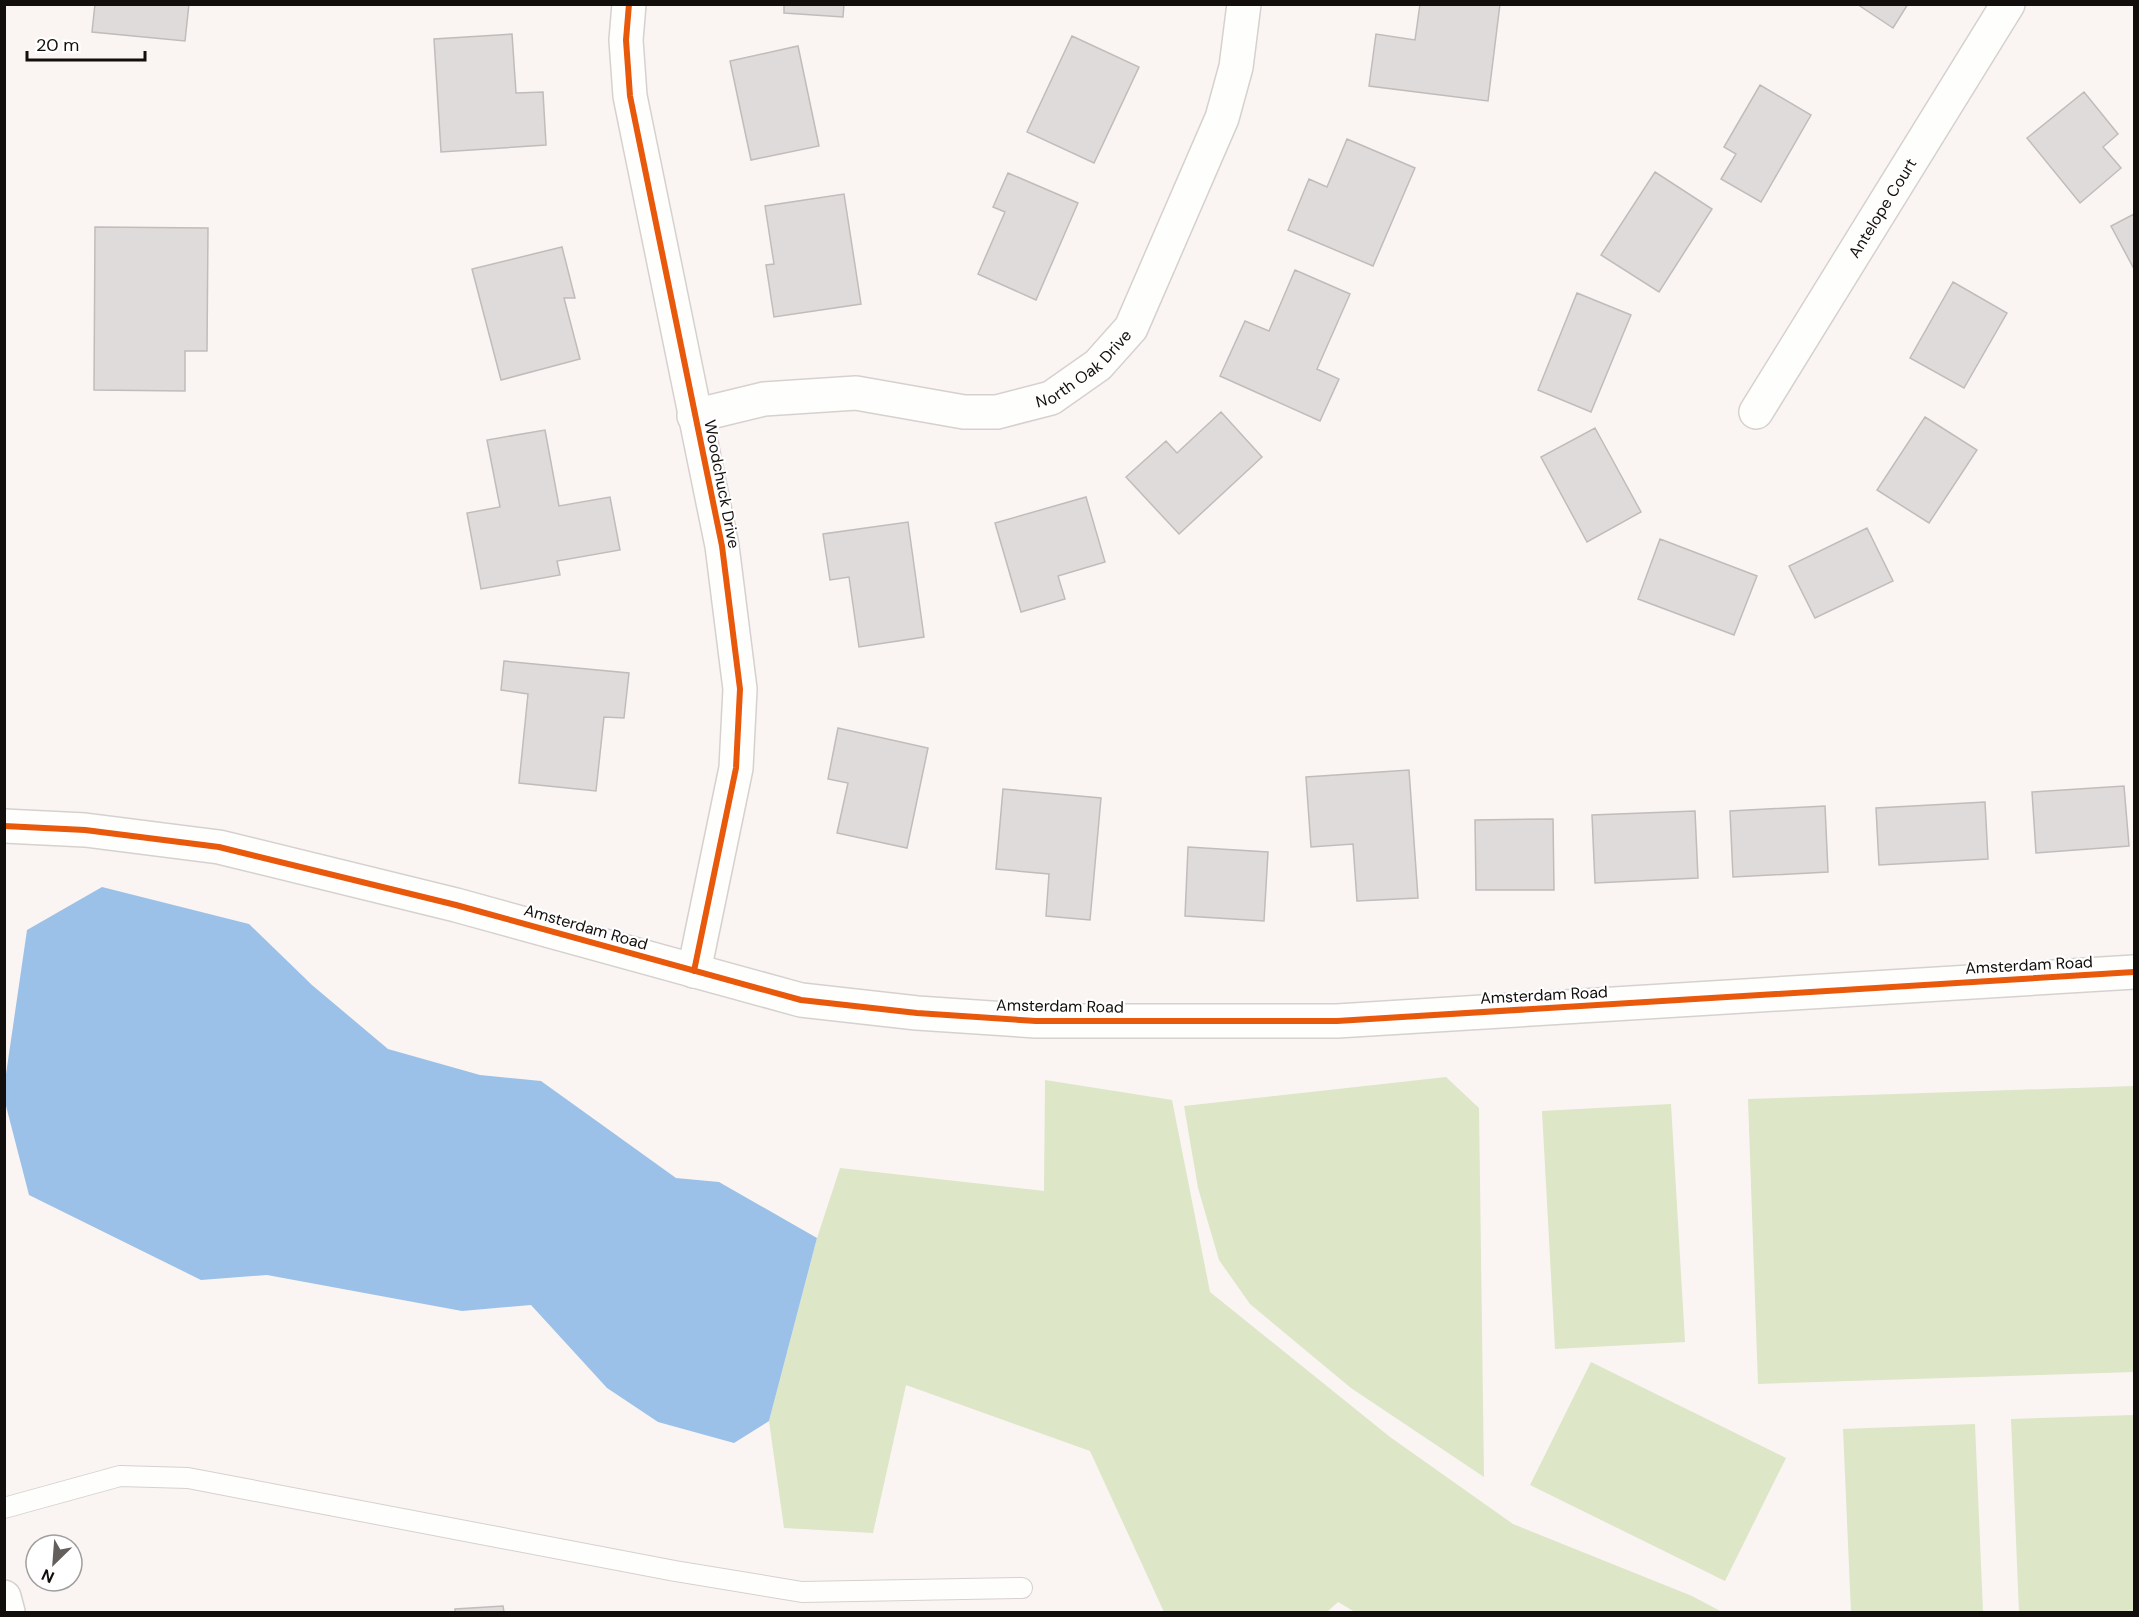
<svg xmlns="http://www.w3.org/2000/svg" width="2139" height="1617" font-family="'DM Sans',sans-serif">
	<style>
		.green { fill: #dde6c7 }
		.water { fill: #9cc1e8 }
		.building { fill: #dfdbdb; stroke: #c1bcbc; stroke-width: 1.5 }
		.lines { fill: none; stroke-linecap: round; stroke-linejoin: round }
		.service-casing { stroke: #d6d1cf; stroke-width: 22 }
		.minor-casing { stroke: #d6d1cf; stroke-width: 36 }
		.tertiary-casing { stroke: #d6d1cf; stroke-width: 36 }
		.service { stroke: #fefefd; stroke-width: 20 }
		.minor { stroke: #fefefd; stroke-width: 33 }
		.tertiary { stroke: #fefefd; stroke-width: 33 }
		.cycleway-casing { stroke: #fff; stroke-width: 10 }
		.cycleway { stroke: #e8590c; stroke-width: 6 }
		.labels { text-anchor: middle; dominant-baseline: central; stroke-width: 4.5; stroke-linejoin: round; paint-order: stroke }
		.street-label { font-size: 16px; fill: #120e0c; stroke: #fff }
	</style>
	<rect width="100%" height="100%" fill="#faf5f2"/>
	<path class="green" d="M1446,1077L1479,1108L1484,1477L1351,1388L1250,1304L1219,1260L1198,1188L1184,1106Z
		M1045,1080L1172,1100L1210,1292L1390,1437L1513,1524L1692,1596L1722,1612H1355L1338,1602L1327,1612H1164L1090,1451L906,1385L873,1533L784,1528L769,1421L817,1238L840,1168L1044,1191Z
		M2134,1086V1372L1758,1384L1748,1099Z
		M1671,1104L1685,1342L1555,1349L1542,1111Z
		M1591,1362L1786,1458L1725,1581L1530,1485Z
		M2134,1415V1612H2019L2011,1419Z
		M1975,1424L1983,1612H1851L1843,1429Z"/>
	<path class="water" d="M102,887L249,924L312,985L388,1049L480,1075L541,1081L676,1178L719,1182L817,1238L769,1421L734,1443L658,1422L607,1388L531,1305L462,1311L267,1275L201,1280L29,1195L5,1102V1081L27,930Z"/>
	<path class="building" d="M95,4H189L185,41L92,32Z
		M784,4H844L843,17L784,13Z
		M1420,4H1500L1488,101L1369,86L1376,34L1415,40Z
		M1857,4H1908L1893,28Z
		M512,34L516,93L543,92L546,145L441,152L434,39Z
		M1072,36L1139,67L1094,163L1027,132Z
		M798,46L819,146L751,160L730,61Z
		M1760,85L1811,115L1761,202L1721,179L1736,154L1724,147Z
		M2084,92L2118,134L2103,147L2121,168L2080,203L2027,138Z
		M1347,139L1415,168L1373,266L1288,230L1309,179L1327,187Z
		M1655,172L1712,209L1659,292L1601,255Z
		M1008,173L1078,203L1036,300L978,274L1005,212L993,207Z
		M844,194L861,304L774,317L766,265L774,264L765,206Z
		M2134,214V269L2111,226Z
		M95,227L208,228L207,351H185V391L94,390Z
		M562,247L575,298H564L580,359L501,380L472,269Z
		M1295,270L1350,294L1317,369L1339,379L1320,421L1220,376L1245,321L1269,331Z
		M1953,282L2007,313L1964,388L1910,358Z
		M1577,293L1631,315L1591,412L1538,390Z
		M1221,412L1262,457L1179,534L1126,477L1166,441L1177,453Z
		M1925,417L1977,450L1929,523L1877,490Z
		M1595,428L1641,512L1587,542L1541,457Z
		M545,430L559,506L610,497L620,550L557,561L560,575L481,589L467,513L500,507L487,440Z
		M1086,497L1105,562L1058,576L1065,599L1021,612L995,523Z
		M908,522L924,637L859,647L849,577L830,580L823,534Z
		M1867,528L1893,581L1815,618L1789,566Z
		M1660,539L1757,576L1734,635L1638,599Z
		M504,661L629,673L624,718L604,717L596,791L519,783L528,694L501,690Z
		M838,728L928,748L907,848L837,833L848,783L828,779Z
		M1409,770L1418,898L1357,901L1353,844L1311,847L1306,777Z
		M2124,786L2129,846L2036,853L2032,792Z
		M1003,789L1101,798L1090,920L1046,916L1049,874L996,869Z
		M1985,802L1988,859L1879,865L1876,808Z
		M1825,806L1828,872L1733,877L1730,811Z
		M1695,811L1698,878L1595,883L1592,815Z
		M1553,819L1554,890H1476L1475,820Z
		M1188,847L1268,852L1264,921L1185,916Z
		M503,1606L504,1612H455V1609Z"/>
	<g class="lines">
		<defs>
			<path id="service" d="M4,1508L120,1476L188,1478L675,1571L802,1592L1022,1588"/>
			<g id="minor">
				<path d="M629,4L626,40L630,96L722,546L740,689L736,768L694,971"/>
				<path id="s1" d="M1756,412L2008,4"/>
				<path id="s2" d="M694,416L764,399L856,393L964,412H997L1051,398L1098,365L1131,328L1222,118L1236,67L1244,4"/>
				<path d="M4,1597L8,1612"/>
			</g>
			<path id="tertiary" d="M4,826L85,830L219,847L456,905L801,1000L917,1013L1036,1021H1337L2134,972"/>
		</defs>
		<use href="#service" class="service-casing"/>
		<use href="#minor" class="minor-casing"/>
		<use href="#tertiary" class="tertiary-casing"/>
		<use href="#service" class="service"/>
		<use href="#minor" class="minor"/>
		<use href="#tertiary" class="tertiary"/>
		<defs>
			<path id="cycleway" d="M629,4L626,40L630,96L722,546L740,689L736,768L694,971
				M4,826L85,830L219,847L456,905L801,1000L917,1013L1036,1021H1337L2134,972"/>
		</defs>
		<use href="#cycleway" class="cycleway-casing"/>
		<use href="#cycleway" class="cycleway"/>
	</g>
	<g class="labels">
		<g class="street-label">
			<text stroke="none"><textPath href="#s1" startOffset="240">Antelope Court</textPath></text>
			<text stroke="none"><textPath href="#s2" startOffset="406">North Oak Drive</textPath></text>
			<text transform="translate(722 484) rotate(79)">Woodchuck Drive</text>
			<text transform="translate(586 927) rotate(16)">Amsterdam Road</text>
			<text transform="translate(2029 965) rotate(-3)">Amsterdam Road</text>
			<text transform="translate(1544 995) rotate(-3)">Amsterdam Road</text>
			<text transform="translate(1060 1006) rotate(1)">Amsterdam Road</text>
		</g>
	</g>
	<rect width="2139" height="1617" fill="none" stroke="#120e0c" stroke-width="12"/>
	<g transform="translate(54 1563) rotate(205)"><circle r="28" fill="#ffffff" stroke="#a09f9e" stroke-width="1.5"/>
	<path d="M0-4.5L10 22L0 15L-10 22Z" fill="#635f5c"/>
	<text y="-9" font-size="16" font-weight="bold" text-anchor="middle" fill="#120e0c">N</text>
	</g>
	<path d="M27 51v9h118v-9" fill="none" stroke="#120e0c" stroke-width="3"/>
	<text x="36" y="51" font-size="18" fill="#120e0c" stroke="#ffffff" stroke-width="4.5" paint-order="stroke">20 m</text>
</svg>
